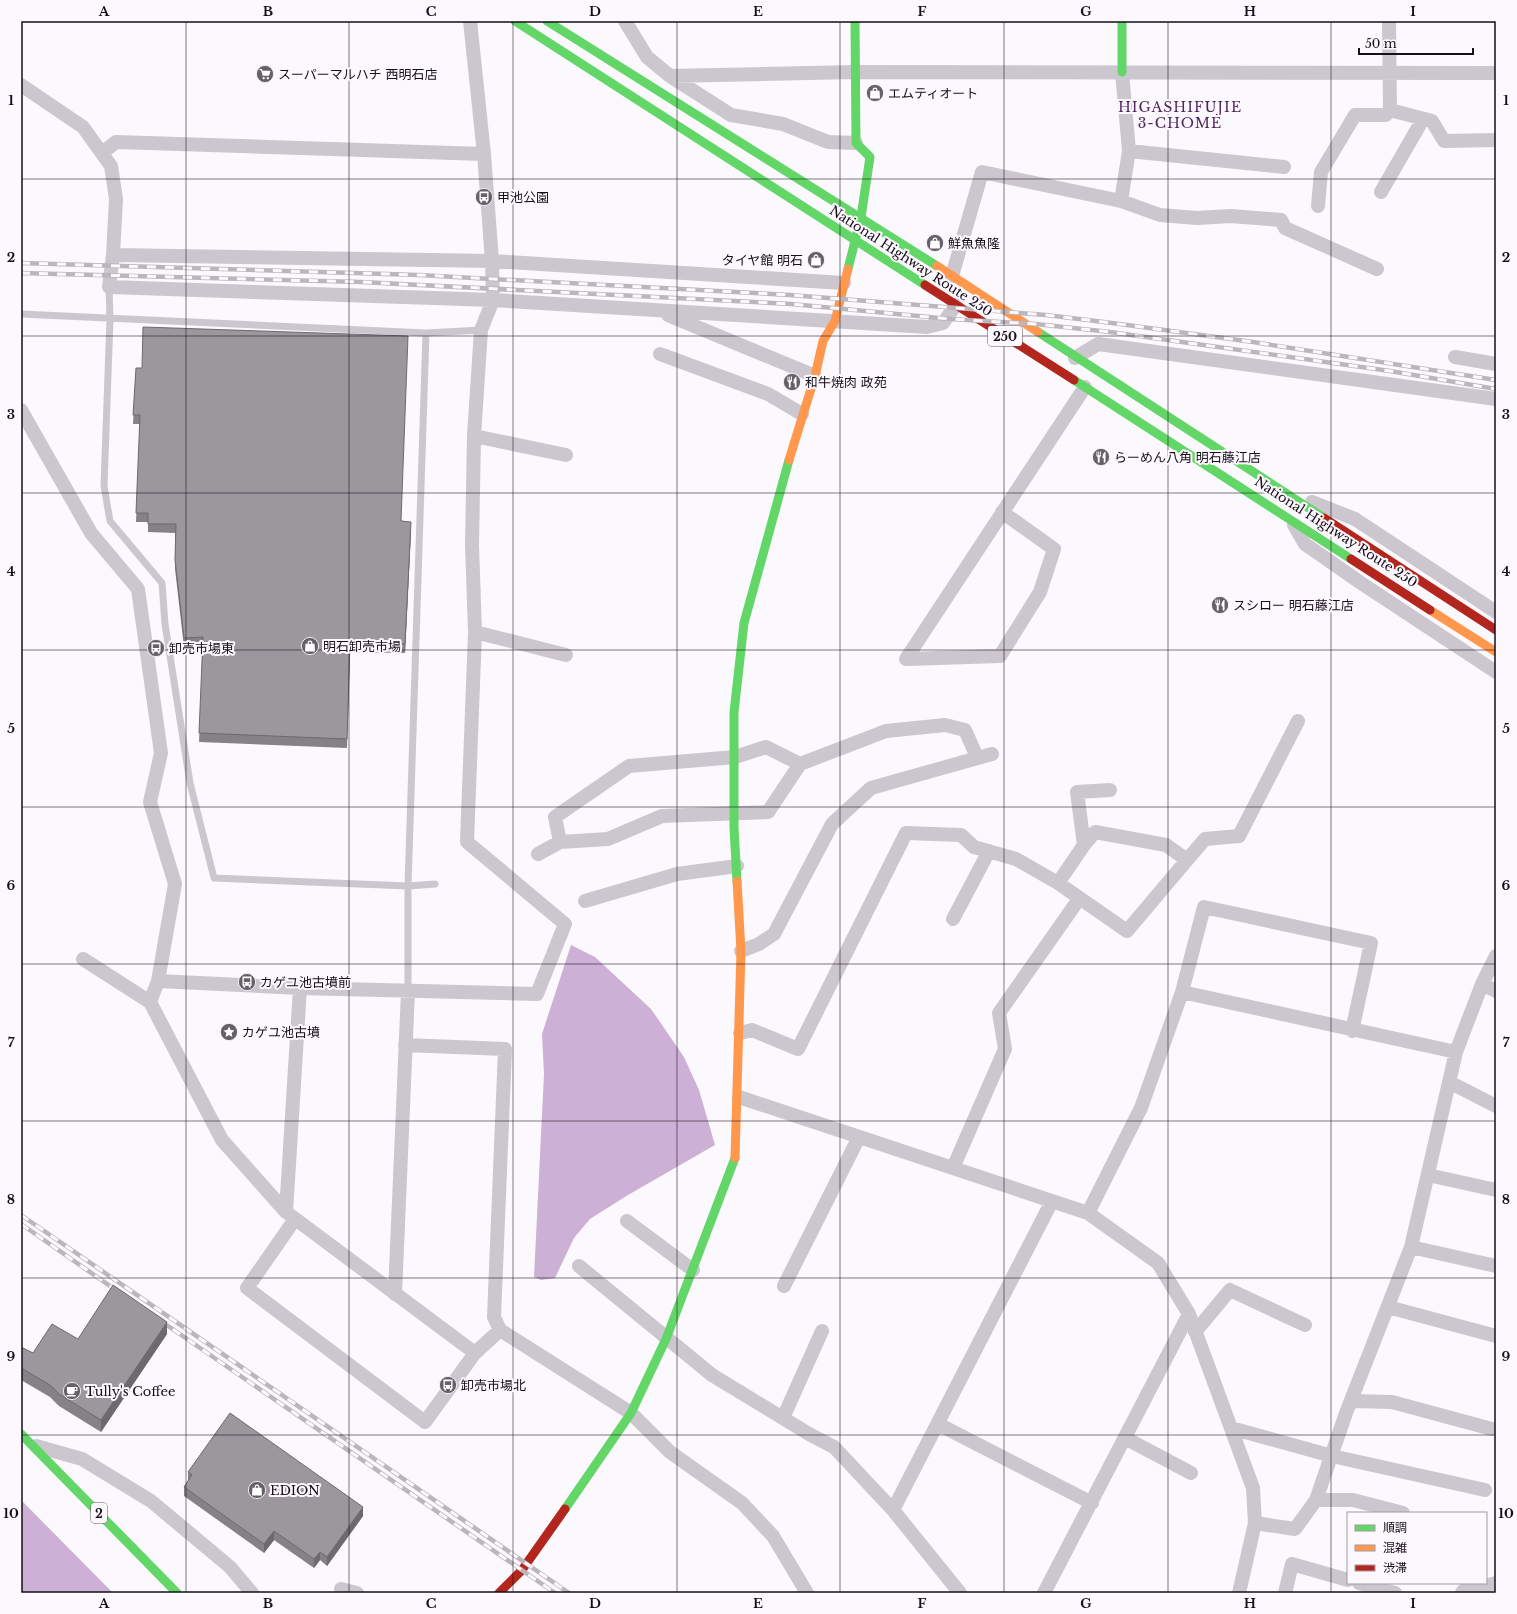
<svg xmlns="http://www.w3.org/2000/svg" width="1517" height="1614" font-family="'Libre Baskerville','Noto Sans JP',serif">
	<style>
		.water { fill: #cdb0d6 }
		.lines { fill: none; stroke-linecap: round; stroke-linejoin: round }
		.lane { stroke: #ccc6ce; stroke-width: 7 }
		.street { stroke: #ccc6ce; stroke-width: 14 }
		.fast { stroke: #63d668; stroke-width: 9 }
		.slow { stroke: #ff974d; stroke-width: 9 }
		.jam { stroke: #b3261e; stroke-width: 9 }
		.rail-casing { stroke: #bab6bc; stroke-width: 4.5 }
		.rail { stroke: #fcf8fe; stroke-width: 3; stroke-dasharray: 9; stroke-linecap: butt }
		.wall { fill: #858287 }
		.shaded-wall { fill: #6c6a6e }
		.building { fill: #9b979d; stroke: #6c6a6e }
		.grid { fill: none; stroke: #160e18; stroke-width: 1; stroke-opacity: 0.55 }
		.labels { text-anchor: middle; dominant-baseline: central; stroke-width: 4; stroke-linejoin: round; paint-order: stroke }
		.shield { fill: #fcf8fe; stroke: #5b545d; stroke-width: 1 }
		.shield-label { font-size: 12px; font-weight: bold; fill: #160e18 }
		.poi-label { font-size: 13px; fill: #160e18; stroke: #fcf8fe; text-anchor: start }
		.street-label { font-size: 13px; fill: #160e18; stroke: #fcf8fe }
		.neighbourhood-label { font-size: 14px; letter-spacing: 1px; fill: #50275c; stroke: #fcf8fe }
		.neatline { fill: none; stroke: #160e18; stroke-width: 1.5 }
		.grid-label { font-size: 13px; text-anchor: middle; font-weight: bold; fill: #160e18 }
	</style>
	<rect width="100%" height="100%" fill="#fbf9fd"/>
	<path class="water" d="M571,945L595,957L651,1009L684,1057L699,1090L715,1145L628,1195L590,1219L574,1238L555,1278L541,1280L534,1277L544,1074L542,1034Z
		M21,1500L113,1593H21Z"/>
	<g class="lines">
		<path class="lane" d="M109,287L110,319L104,486L110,521L162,583L165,624L190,783L214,878L408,886L435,884
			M21,314L426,333L481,330
			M408,991V886L426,333"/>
		<path class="street" d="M625,21L647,57L670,76L731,115L783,124L828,142L856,143
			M1389,21L1390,110
			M1122,72L1129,151L1284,167
			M670,76L855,72L1496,73
			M21,85L83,127L111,166L116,199L113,255L109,287L493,300L927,327L943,323L956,305
			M1129,151L1121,201L1160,215L1197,218L1231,216L1281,220L1285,228L1377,269
			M102,153L116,142L484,154
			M1381,192L1423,119
			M1318,206L1321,172L1355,115H1386L1390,110L1432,121L1444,141L1496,140
			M113,255L492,261L844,283
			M952,276L982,172L1121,201
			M668,315L815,376
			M660,354L768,394L802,414
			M1455,357L1496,364
			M1075,358L1098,344L1496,399
			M21,410L91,533L138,589L161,753L150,802L175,884L158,981L150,1002L222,1140L286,1212
			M474,436L566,455
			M1312,502L1355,519L1496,612
			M1002,512L1054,549L1040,592L1000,656L906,659L1085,387
			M1294,525L1305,544L1361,583L1496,672
			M475,632L566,655
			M560,842L555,817L629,766L735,757L766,747L800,764L886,731L945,725L965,730L977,757
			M1084,845L1077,792L1110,790
			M538,854L560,842L608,839L662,816L768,812L800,764
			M1187,860L1205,839L1239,836L1298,721
			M585,901L677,874L737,866
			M953,919L989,851
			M741,951L759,944L774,934L832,824L871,788L992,754
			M83,959L150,1002
			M158,981L300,988L286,1212L475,1353L425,1422L247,1288L295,1219
			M1482,984L1496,991
			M300,988L537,994L565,924L467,842L475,632L472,545L474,436L481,330L493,300L492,261L484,154L470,21
			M1182,992L1204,907L1371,943L1352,1031
			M740,1033L752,1030L798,1049L906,833L961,835L974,847L1016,859L1058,883L1127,931L1187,860L1166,845L1095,832L1084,845L1058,883
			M405,1045L505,1049L494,1317L500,1330L631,1413L670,1452L742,1503L773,1536L807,1593
			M1449,1082L1496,1106
			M739,1097L1088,1213L1158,1263L1189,1314L1253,1488L1255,1523L1239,1593
			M953,1168L1005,1049L999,1013L1079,899
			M1428,1175L1496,1190
			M1088,1213L1141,1108L1182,992L1456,1052
			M627,1221L693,1270
			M1411,1247L1496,1266
			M579,1266L712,1375L809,1434L834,1447L893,1510L960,1593
			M784,1286L859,1137
			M395,1294L408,991
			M1388,1307L1496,1336
			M1195,1332L1230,1290L1305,1325
			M475,1353L500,1330
			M1351,1401L1392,1402L1492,1429
			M783,1418L822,1331
			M938,1424L1092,1503
			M1231,1428L1332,1456L1485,1490
			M1125,1438L1191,1473
			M36,1446L82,1459L151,1501L230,1567L252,1593
			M1316,1500H1353L1403,1513
			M893,1510L1052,1201
			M1255,1523L1295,1529L1316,1500L1346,1413L1411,1247L1456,1052L1482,984L1496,956
			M1359,1583L1395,1593
			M341,1589L357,1593
			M1044,1593L1189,1314
			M1285,1593L1292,1564L1348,1580
			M1462,1593L1463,1591L1496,1583"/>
		<path class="fast" d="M515,21L925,285
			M547,21L937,266
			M1122,21V72
			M848,269L861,217L870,157L856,143L855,21
			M1038,332L1324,518
			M1074,380L1351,559
			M737,881L734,828V712L744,623L789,460
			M21,1434L177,1593
			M565,1509L631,1413L666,1339L735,1158"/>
		<path class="slow" d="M937,266L1038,332
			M789,460L815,376L823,341L835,321L848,269
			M1430,610L1496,652
			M735,1158L741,951L737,881"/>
		<path class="jam" d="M925,285L1074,380
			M1324,518L1496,630
			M1351,559L1430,610
			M499,1593L522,1570L565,1509"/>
		<defs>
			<path id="rail" d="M21,263L419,275L790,295L1046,315L1112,323L1253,342L1496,380
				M21,273L361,282L791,304L950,319L1036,324L1110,332L1390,371L1496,389
				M21,1215L569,1593
				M21,1224L120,1293
				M158,1319L555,1593"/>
		</defs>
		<use href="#rail" class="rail-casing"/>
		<use href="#rail" class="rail"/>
	</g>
	<path class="wall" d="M136,368L402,521L411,530L405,653L350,652L347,748L199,742L203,646L184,647L175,569V533L148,532V522H136L140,424H133Z
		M167,1334L101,1432L59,1406L50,1397L21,1380V1347L33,1353L78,1339Z
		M188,1472L363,1516L327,1566L320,1560L314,1568L274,1540L264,1553L184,1496V1487L188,1481Z"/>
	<path class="shaded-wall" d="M411,522V530L405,653V644Z
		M167,1322V1334L101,1432V1420Z
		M363,1507V1516L327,1566V1557Z
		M274,1531V1540L264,1553V1544Z
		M320,1552V1560L314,1568V1559Z"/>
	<path class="building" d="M143,327L408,336L401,521L411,522L405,644L350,643L347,739L199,733L203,637L184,638L175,560L176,524H148V513H136L140,415H133L136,368H142Z
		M113,1285L167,1322L101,1420L59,1394L50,1385L21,1368V1347L33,1353L52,1324L78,1339Z
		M230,1413L363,1507L327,1557L320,1552L314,1559L274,1531L264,1544L184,1487L192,1475L188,1472Z"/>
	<path class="grid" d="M186,21V1593M349,21V1593M513,21V1593M677,21V1593M840,21V1593M1004,21V1593M1168,21V1593M1331,21V1593M21,179H1496M21,336H1496M21,493H1496M21,650H1496M21,807H1496M21,964H1496M21,1121H1496M21,1278H1496M21,1435H1496"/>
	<defs>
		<symbol id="supermarket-disc" viewBox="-11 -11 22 22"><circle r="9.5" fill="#666068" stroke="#fcf8fe"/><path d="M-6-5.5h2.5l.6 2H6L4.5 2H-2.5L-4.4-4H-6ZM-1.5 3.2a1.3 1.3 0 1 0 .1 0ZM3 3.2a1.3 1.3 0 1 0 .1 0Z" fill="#fff"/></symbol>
		<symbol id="shop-disc" viewBox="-11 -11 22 22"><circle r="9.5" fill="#666068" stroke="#fcf8fe"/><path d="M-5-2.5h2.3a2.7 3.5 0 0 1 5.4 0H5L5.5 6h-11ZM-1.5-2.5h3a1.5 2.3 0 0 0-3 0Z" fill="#fff"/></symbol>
		<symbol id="bus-disc" viewBox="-11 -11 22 22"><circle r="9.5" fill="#666068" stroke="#fcf8fe"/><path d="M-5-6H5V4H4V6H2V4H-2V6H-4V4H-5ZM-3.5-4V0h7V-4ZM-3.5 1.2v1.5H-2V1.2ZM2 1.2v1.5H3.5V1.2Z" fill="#fff"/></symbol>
		<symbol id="restaurant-disc" viewBox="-11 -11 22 22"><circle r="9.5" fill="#666068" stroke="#fcf8fe"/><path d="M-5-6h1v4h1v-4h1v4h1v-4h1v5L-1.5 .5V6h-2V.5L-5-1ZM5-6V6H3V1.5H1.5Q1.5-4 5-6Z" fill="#fff"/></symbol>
		<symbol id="sight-disc" viewBox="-11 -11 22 22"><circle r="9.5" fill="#666068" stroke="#fcf8fe"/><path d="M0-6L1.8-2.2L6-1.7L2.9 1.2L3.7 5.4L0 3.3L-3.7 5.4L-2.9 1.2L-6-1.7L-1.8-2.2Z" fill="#fff"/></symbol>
		<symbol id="cafe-disc" viewBox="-11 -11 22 22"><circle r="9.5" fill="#666068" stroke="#fcf8fe"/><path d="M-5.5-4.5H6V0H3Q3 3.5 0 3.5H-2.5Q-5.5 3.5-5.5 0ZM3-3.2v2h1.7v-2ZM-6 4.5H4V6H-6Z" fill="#fff"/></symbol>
	</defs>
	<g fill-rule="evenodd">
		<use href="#supermarket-disc" x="255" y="64" width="20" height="20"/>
		<use href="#shop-disc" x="865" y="83" width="20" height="20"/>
		<use href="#bus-disc" x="474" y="187" width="20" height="20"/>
		<use href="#shop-disc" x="925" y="233" width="20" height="20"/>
		<use href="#shop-disc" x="806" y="250" width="20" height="20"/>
		<use href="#restaurant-disc" x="782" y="372" width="20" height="20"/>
		<use href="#restaurant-disc" x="1091" y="447" width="20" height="20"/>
		<use href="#restaurant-disc" x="1210" y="595" width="20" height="20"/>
		<use href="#shop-disc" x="300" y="636" width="20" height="20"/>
		<use href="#bus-disc" x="146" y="638" width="20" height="20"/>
		<use href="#bus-disc" x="237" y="972" width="20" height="20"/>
		<use href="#sight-disc" x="219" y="1022" width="20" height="20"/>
		<use href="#bus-disc" x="438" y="1375" width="20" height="20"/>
		<use href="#cafe-disc" x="62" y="1381" width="20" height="20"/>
		<use href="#shop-disc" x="247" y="1480" width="20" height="20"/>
	</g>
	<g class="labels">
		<g class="shield">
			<rect x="988" y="326" width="34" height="20" rx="3"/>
			<rect x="91" y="1503" width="16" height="20" rx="3"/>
		</g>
		<g class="shield-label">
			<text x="1005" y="336">250</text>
			<text x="99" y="1513">2</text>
		</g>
		<g class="poi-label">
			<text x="278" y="74">スーパーマルハチ 西明石店</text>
			<text x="888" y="93">エムティオート</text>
			<text x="497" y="197">甲池公園</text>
			<text x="948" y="243">鮮魚魚隆</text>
			<text x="803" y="260" text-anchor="end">タイヤ館 明石</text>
			<text x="805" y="382">和牛焼肉 政苑</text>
			<text x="1114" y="457">らーめん八角 明石藤江店</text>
			<text x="1233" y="605">スシロー 明石藤江店</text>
			<text x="323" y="646">明石卸売市場</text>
			<text x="169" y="648">卸売市場東</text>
			<text x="260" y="982">カゲユ池古墳前</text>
			<text x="242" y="1032">カゲユ池古墳</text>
			<text x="461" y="1385">卸売市場北</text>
			<text x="85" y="1391">Tully's Coffee</text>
			<text x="270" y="1490">EDION</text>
		</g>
		<g class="street-label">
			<text transform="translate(911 261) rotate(33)">National Highway Route 250</text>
			<text transform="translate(1336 532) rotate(33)">National Highway Route 250</text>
		</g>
		<g class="neighbourhood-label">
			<text x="1180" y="107">HIGASHIFUJIE<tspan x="1180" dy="16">3-CHOME</tspan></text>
		</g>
	</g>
	<rect width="1517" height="1614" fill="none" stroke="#fcf8fe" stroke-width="44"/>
	<rect x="1347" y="1512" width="140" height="72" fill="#fcf8fe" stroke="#a09aa2"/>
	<rect x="1355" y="1525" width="20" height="6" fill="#63d668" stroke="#a09aa2"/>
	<text x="1383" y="1532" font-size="12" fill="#160e18">順調</text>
	<rect x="1355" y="1545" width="20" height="6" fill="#ff974d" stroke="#a09aa2"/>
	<text x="1383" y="1552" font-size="12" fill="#160e18">混雑</text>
	<rect x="1355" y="1565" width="20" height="6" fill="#b3261e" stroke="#a09aa2"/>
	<text x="1383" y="1572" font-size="12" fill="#160e18">渋滞</text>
	<path d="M1359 48v6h114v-6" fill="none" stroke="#160e18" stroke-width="2"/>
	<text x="1365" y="48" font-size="12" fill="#160e18" stroke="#fcf8fe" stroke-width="3" paint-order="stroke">50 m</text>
	<rect x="22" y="22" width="1473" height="1570" class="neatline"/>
	<g class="grid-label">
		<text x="104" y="16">A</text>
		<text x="268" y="16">B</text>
		<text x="431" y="16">C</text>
		<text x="595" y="16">D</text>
		<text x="758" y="16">E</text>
		<text x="922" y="16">F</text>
		<text x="1086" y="16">G</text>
		<text x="1250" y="16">H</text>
		<text x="1413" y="16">I</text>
		<text x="11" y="105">1</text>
		<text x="1506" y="105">1</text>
		<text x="11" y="262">2</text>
		<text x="1506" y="262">2</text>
		<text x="11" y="419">3</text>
		<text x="1506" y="419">3</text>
		<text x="11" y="576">4</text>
		<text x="1506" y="576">4</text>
		<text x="11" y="733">5</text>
		<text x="1506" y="733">5</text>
		<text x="11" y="890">6</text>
		<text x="1506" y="890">6</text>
		<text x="11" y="1047">7</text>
		<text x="1506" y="1047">7</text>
		<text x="11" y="1204">8</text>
		<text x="1506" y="1204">8</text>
		<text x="11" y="1361">9</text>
		<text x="1506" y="1361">9</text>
		<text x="11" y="1518">10</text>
		<text x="1506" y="1518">10</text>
		<text x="104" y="1608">A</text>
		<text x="268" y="1608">B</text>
		<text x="431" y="1608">C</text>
		<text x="595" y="1608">D</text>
		<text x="758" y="1608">E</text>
		<text x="922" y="1608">F</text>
		<text x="1086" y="1608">G</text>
		<text x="1250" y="1608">H</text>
		<text x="1413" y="1608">I</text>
	</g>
</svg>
